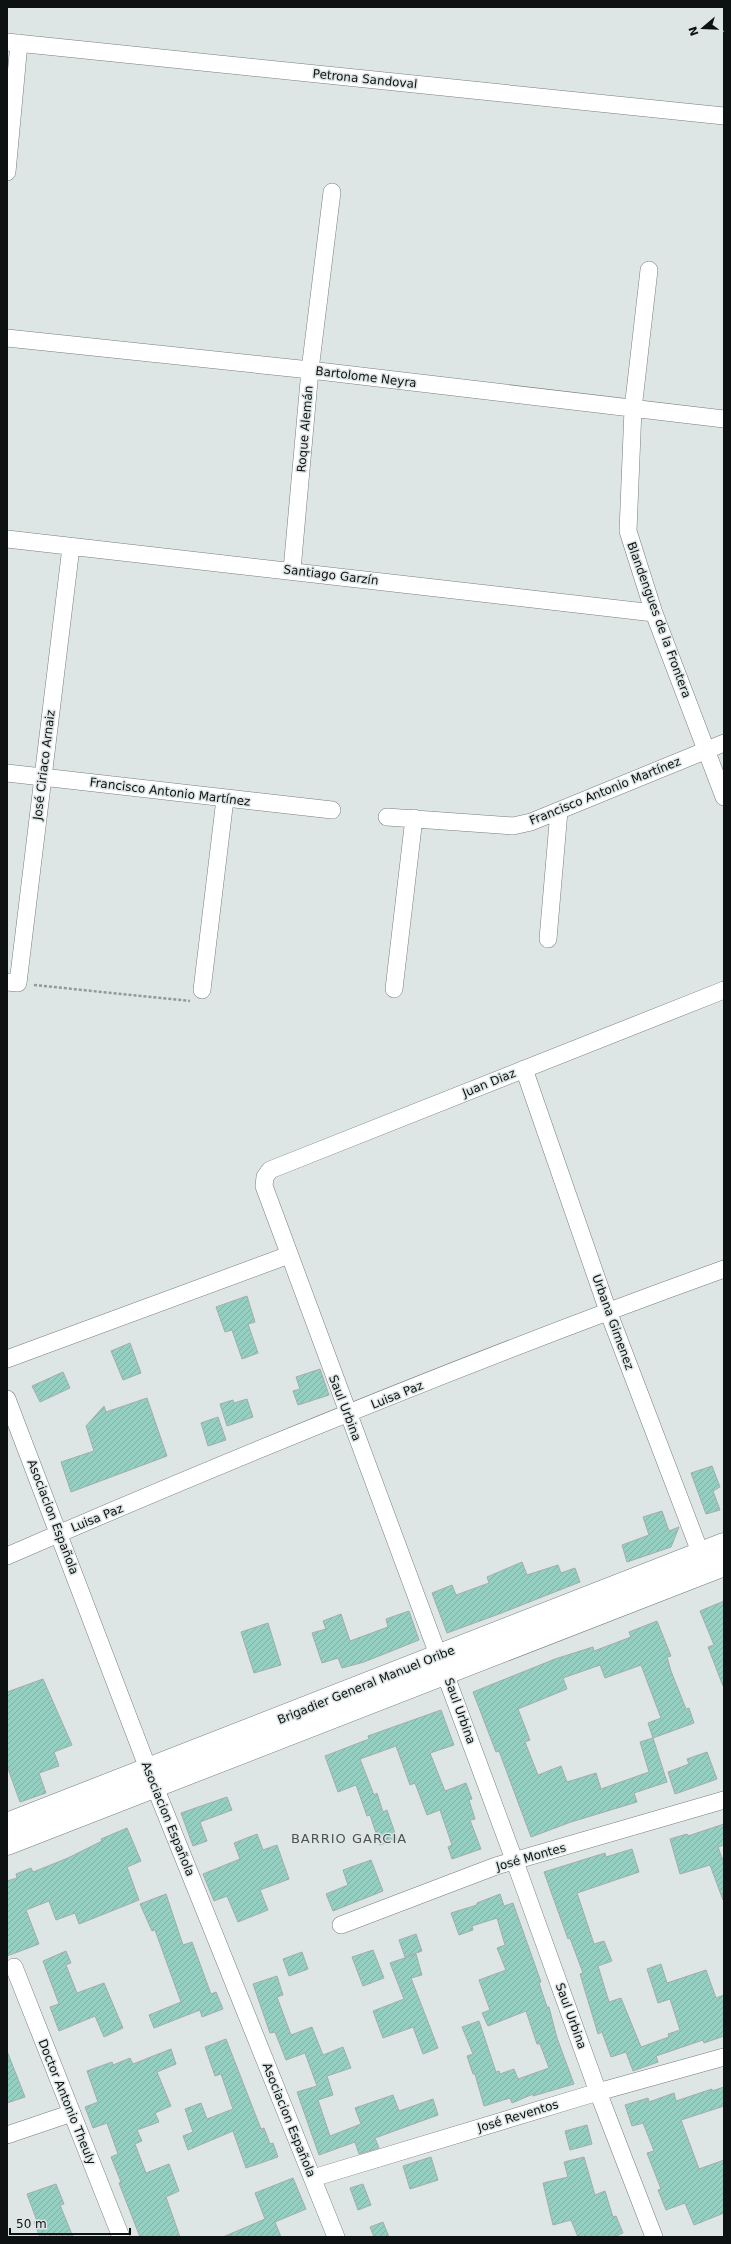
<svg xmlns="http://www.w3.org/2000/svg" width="731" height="2244" font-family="'DejaVu Sans',sans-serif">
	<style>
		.building { fill: url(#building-hatch); stroke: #a5adab; fill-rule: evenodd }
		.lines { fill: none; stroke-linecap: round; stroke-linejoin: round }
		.minor-casing { stroke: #777e7e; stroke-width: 18 }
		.primary-casing { stroke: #777e7e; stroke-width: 23 }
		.path { stroke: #929999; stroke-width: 2.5; stroke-dasharray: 3 2; stroke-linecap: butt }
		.minor { stroke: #fff; stroke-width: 17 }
		.primary { stroke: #fff; stroke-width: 22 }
		.labels { text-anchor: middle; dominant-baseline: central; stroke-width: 3; stroke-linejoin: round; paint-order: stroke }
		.street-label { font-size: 12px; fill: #0e1111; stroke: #dde5e5 }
		.neighbourhood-label { font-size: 13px; letter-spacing: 1px; fill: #4d5353; stroke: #dde5e5 }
	</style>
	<defs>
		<pattern id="building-hatch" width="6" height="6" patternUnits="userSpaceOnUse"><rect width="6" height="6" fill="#94cfc2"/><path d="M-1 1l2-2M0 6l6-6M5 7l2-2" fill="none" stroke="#7eb1a6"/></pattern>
	</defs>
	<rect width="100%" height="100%" fill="#dde5e5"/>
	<path class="building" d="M247,1296L255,1322L248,1324L258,1353L242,1359L232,1330L225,1332L216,1307Z
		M130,1343L141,1373L123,1380L111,1351Z
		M320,1369L329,1395L298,1405L293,1391L300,1389L296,1377Z
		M63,1372L70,1388L40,1402L32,1386Z
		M147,1398L167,1456L71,1492L61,1462L94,1451L86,1426L104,1406L106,1412Z
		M247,1399L253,1417L227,1426L220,1404L233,1400L234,1403Z
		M218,1417L226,1440L208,1446L201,1423Z
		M712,1466L720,1487L713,1491L720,1510L706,1514L691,1473Z
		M662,1511L669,1531L679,1527L671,1547L627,1562L622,1545L649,1535L643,1517Z
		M522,1562L527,1575L558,1565L561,1573L575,1568L580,1582L499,1614L447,1633L432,1593L452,1585L456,1595L489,1583L487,1577Z
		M724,1601V1686H723L708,1647L714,1645L700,1611Z
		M409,1611L419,1640L364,1662L342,1668L338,1658L322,1663L312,1633L326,1629L323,1621L341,1614L350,1641L388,1627L386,1619Z
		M657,1621L671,1656L667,1657L671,1671L686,1709L689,1708L694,1723L653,1738L667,1782L634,1793L637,1802L571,1822L531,1837L499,1751L496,1752L473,1692L555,1659L593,1647L594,1651L631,1637L629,1632ZM600,1665L605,1678L641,1665L661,1718L648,1723L653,1738L640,1742L649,1772L601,1789L596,1773L567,1782L561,1766L538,1775L525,1742L530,1740L518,1709L567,1689L563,1678Z
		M268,1623L281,1665L254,1673L241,1632Z
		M43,1679L72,1745L54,1752L59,1766L39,1773L46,1793L20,1802L7,1766V1692Z
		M441,1710L454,1745L430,1753L445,1791L466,1783L472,1799L469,1800L475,1819L470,1820L481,1849L452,1859L448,1847L452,1845L440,1810L427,1815L415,1783L410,1785L396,1746L360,1759L374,1795L377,1793L383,1812L387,1810L397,1839L380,1845L370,1815L367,1816L356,1785L338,1792L325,1756L369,1739L368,1736Z
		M707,1752L717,1779L675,1794L668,1772L689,1764L687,1759Z
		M227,1797L232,1810L200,1822L207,1841L193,1846L181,1813Z
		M724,1824V1845L718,1847L724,1863L723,1900L710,1865L680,1874L670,1839L687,1834L688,1836Z
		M127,1828L141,1861L127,1867L139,1900L79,1924L75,1913L56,1920L49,1901L26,1910L39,1944L7,1956V1881L17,1878L16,1874L31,1868L33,1872L68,1858L102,1841L101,1839Z
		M257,1834L263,1850L277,1845L289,1879L260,1890L268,1910L238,1922L227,1896L214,1901L203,1874L240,1859L234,1843Z
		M632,1849L639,1872L577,1893L594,1944L604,1941L612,1961L598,1966L609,2002L621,1998L641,2047L669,2037L668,2034L680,2030L670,1999L658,2003L647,1969L661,1964L667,1983L706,1970L716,1998L724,1995V2036L704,2043L703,2040L656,2056L658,2062L633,2071L626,2052L611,2057L602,2032L598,2034L580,1974L583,1973L570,1938L568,1939L544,1872L605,1853L606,1857Z
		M371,1860L383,1891L333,1911L326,1894L348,1885L343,1870Z
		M166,1894L183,1945L192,1942L211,1994L216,1992L223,2009L202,2017L200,2010L154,2028L149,2015L181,2002L155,1930L152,1931L140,1904Z
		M500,1894L504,1906L513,1903L541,1982L539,1983L547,2007H549L557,2038L574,2084L533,2096V2094L512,2103L510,2098L484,2106L475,2074H473L467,2056L473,2054L462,2027L479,2021L496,2072L499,2071L500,2074L514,2069L518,2079L549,2068L540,2044H537L526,2011L488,2026L482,2013L490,2010L479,1980L506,1970L497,1948L505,1945L497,1918L472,1926L473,1930L459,1935L451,1913L477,1905V1903Z
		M416,1934L422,1951L405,1957L399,1940Z
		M373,1950L384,1978L363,1986L352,1957Z
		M66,1951L71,1963L66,1965L77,1993L104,1983L123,2028L104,2037L95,2016L59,2031L50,2007L59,2004L43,1961Z
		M302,1952L308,1969L289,1976L283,1959Z
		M416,1954L422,1975L411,1978L438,2048L423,2054L413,2027L383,2038L373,2011L404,1999L390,1963Z
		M277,1976L283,1995L277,1997L291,2035L312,2027L323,2055L343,2047L351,2068L327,2076L333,2095L318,2100L330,2136L361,2124L355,2108L393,2095L399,2111L433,2099L438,2115L375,2138L379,2148L359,2154L355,2142L319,2155L297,2092L317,2086L305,2053L286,2060L275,2032L270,2033L253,1984Z
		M226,2039L261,2129L264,2128L270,2144L273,2143L278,2157L246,2168L233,2131L188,2150L183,2136L193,2132L185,2109L201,2103L207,2119L233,2109L221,2074L215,2076L205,2047Z
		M171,2049L176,2064L157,2072L171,2106L155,2113L159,2122L137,2130L142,2141L135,2144L146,2173L169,2164L179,2191L166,2197L180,2237H140L119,2183L121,2182L111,2157L118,2154L107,2123L93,2128L85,2107L98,2102L87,2071L112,2062L113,2065L130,2058L133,2064Z
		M7,2051L25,2097L7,2103Z
		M724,2087V2106L681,2120L699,2169L724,2160V2213L694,2225L685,2203L666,2210L658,2190L661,2189L647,2153L654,2151L643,2123L632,2126L625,2105L648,2098L649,2102L674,2093L676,2101L712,2089V2091Z
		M587,2125L592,2144L570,2150L565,2131Z
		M431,2157L438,2180L410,2189L403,2166Z
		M584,2157L595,2195L605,2191L613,2217L616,2216L623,2233L614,2237H578L571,2220L553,2225L543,2183L568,2177L564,2162Z
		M293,2178L306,2209L275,2222L281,2237H223L265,2219L255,2193Z
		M56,2184L64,2204L60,2205L73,2237H40L34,2222L37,2221L27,2194Z
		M363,2184L371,2205L358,2210L350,2188Z
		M383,2222L389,2237H374L370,2227Z"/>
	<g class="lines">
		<defs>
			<path id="minor" d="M7,42L724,116
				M7,172L19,43
				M649,270L633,409L628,531L654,613L724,797
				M7,338L310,370L724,419
				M7,539L654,613
				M292,570L310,370L332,192
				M7,773L332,810
				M387,817L513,826L531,822L724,743
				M548,939L559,811
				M7,982L18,983L71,547
				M394,989L414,818
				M202,990L225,799
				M524,1069L608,1311L705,1565
				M7,1359L289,1255
				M7,1399L155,1787L336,2237
				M7,1556C243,1454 482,1356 724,1269
				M341,1925L496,1866L724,1800
				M14,1967L121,2237
				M7,2135L72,2113
				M313,2178L598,2092L724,2057
				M654,2237L598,2092L515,1862L264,1186L265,1177L270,1170L724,990"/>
			<path id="primary" d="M7,1824L724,1544
				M7,1844L724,1565"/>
		</defs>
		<use href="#minor" class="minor-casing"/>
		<use href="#primary" class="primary-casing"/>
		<path class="path" d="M34,985L190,1001"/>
		<use href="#minor" class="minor"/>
		<use href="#primary" class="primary"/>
	</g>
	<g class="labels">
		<g class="street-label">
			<text transform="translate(365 79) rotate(6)">Petrona Sandoval</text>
			<text transform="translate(366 377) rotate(7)">Bartolome Neyra</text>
			<text transform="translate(305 429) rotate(-85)">Roque Alemán</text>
			<text transform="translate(331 575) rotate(7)">Santiago Garzín</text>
			<text transform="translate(659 620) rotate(70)">Blandengues de la Frontera</text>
			<text transform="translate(44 765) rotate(-83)">José Ciriaco Arnaiz</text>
			<text transform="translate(605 791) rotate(-22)">Francisco Antonio Martínez</text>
			<text transform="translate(170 792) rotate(7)">Francisco Antonio Martínez</text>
			<text transform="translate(489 1083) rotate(-22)">Juan Diaz</text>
			<text transform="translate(613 1322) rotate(70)">Urbana Gimenez</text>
			<text transform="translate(397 1395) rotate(-22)">Luisa Paz</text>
			<text transform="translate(345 1408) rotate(69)">Saul Urbina</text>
			<text transform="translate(53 1517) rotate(69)">Asociacion Española</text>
			<text transform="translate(97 1518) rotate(-22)">Luisa Paz</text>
			<text transform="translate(366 1685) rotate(-22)">Brigadier General Manuel Oribe</text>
			<text transform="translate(460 1711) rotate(70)">Saul Urbina</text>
			<text transform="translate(168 1819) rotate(68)">Asociacion Española</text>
			<text transform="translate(531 1857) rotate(-16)">José Montes</text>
			<text transform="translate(571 2016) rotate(70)">Saul Urbina</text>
			<text transform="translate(67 2102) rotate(68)">Doctor Antonio Theuly</text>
			<text transform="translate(518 2116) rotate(-17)">José Reventos</text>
			<text transform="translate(289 2120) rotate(68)">Asociacion Española</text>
		</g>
		<g class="neighbourhood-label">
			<text x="349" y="1838">BARRIO GARCIA</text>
		</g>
	</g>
	<rect width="731" height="2244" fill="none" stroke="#0e1111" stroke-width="16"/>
	<g transform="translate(703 28) rotate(251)" stroke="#dde5e5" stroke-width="3" paint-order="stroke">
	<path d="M0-3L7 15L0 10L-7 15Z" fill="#0e1111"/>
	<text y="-6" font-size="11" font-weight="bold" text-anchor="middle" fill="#0e1111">N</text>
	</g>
	<path d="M10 2228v6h120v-6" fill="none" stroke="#0e1111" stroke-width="2"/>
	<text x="16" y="2228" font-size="12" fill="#0e1111" stroke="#dde5e5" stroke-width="3" paint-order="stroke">50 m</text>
</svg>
